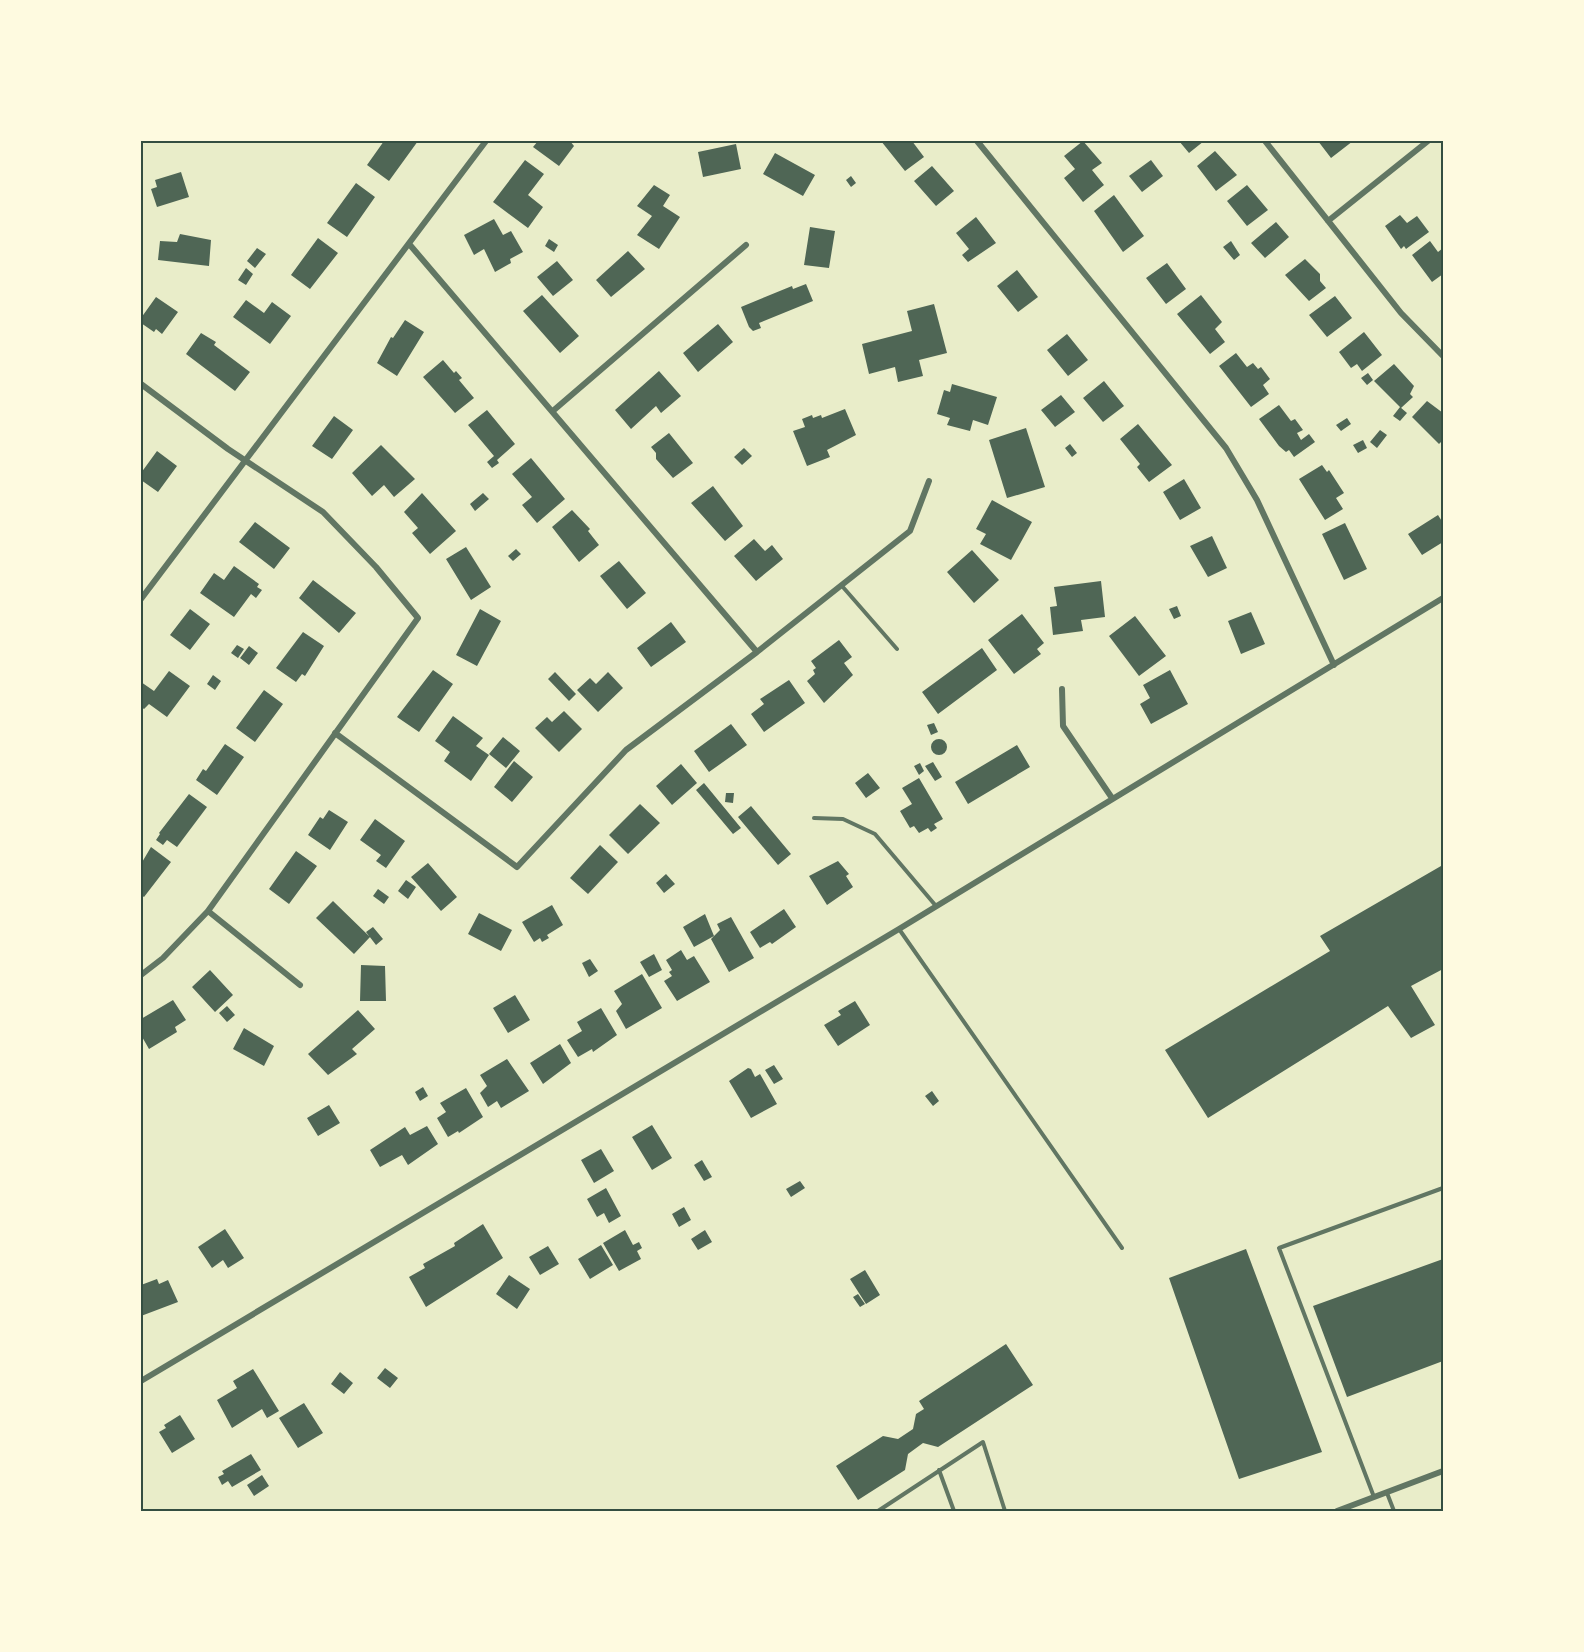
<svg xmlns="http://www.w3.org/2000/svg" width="1584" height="1652" font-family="Manrope,sans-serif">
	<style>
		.building { fill: #4f6655 }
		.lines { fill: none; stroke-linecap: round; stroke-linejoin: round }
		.service { stroke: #617663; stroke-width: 4 }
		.minor { stroke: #617663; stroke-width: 6 }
		.neatline { fill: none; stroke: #344e41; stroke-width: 2 }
	</style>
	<rect width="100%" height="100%" fill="#e9edc9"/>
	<path class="building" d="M384,141H418L389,181L367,165Z
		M538,141H570L574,146L559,166L533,147Z
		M881,141H912L924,157L905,171Z
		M1083,141L1102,163L1092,170L1104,185L1083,202L1064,178L1075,169L1064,156Z
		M1179,141H1204L1189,153Z
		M1318,141H1353L1331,158Z
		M736,144L741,169L703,177L698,152Z
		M1215,151L1237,175L1216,191L1197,166Z
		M775,153L815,175L803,196L763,174Z
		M525,160L544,174L528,195L543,207L528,228L493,202Z
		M1151,160L1163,176L1142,192L1129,176Z
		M932,166L954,191L936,206L914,181Z
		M181,172L189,197L157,207L151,189L157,187L155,180Z
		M851,176L856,183L851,187L846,180Z
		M356,183L375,197L347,237L327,223Z
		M654,185L670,195L663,206L680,217L659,249L637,235L652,216L637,206Z
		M1247,185L1268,210L1247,226L1227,201Z
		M1114,195L1144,236L1123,252L1094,211Z
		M1400,215L1407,223L1417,216L1429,232L1406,249L1404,246L1401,249L1385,226Z
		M976,217L996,243L968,262L962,255L969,249L956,233Z
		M494,219L503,235L511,231L523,252L510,259L511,263L495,272L484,249L474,255L464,235Z
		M1276,222L1289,237L1265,258L1251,243Z
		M810,227L835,231L829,268L804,265Z
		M180,234L211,240L209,266L158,260L160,241L177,242Z
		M318,238L338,253L310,289L291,275Z
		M549,239L558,245L554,252L545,246Z
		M1231,241L1240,255L1234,260L1223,247Z
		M1430,241L1438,252L1443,248V274L1432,282L1412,255Z
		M257,248L266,254L255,268L247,261Z
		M628,251L645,269L611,297L596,280Z
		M1305,259L1320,274V281L1326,288L1309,301L1285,275Z
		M557,261L573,280L553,296L537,277Z
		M1167,263L1186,289L1166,304L1146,278Z
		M246,268L253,274L246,285L238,280Z
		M1017,270L1038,297L1018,312L997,286Z
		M806,284L813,301L759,323L761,328L753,331L749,327L741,307L792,286L793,289Z
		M542,295L579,336L560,353L523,311Z
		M1201,295L1222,322L1215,329L1225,342L1210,354L1177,314Z
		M1335,296L1352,318L1327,337L1309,315Z
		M156,297L178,312L162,334L156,329L154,332L141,323V318Z
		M246,300L264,313L272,302L291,316L270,344L233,317Z
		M934,304L947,353L919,360L923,376L898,382L895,367L869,374L862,344L912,331L907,311Z
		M405,320L424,332L397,376L377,363L391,337L393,338Z
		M718,324L733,342L698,372L683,353Z
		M1364,332L1382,355L1362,371L1357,364L1351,368L1339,352Z
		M201,333L216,342L214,345L250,372L235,391L186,354Z
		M1067,334L1088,360L1068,376L1047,350Z
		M1236,353L1247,367L1253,363L1258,369L1261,367L1270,379L1263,385L1269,394L1251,407L1219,366Z
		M443,360L454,373L456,371L462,378L459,380L474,398L455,413L423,377Z
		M1394,364L1414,386L1410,394L1413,397L1401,408L1374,381Z
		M659,371L681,396L661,413L656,406L631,429L615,410Z
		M1368,373L1373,380L1367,385L1361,378Z
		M1104,381L1124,406L1103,422L1083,398Z
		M952,384L997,397L988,425L973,420L970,431L947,425L950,418L937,414L944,390L950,392Z
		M1061,395L1075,412L1055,427L1041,410Z
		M1427,401L1443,413V440L1439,444L1412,417Z
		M1279,405L1291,421L1295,419L1303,430L1297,433L1301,440L1309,434L1315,442L1294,457L1289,450L1286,452L1279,446L1259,419Z
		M1400,407L1407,413L1400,421L1393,416Z
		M845,409L856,435L827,450L830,457L807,466L793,431L805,427L802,419L812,415L813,418L821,415L822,418Z
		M487,410L515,444L497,460L499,463L492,468L487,462L494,456L468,425Z
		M334,416L353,430L332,459L312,446Z
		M1347,418L1351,424L1341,431L1336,425Z
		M1138,424L1172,465L1149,482L1137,467L1140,464L1120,439Z
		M1026,428L1045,487L1007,498L989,440Z
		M1380,430L1387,435L1377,448L1370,442Z
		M669,433L693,463L673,478L656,459V453L651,447Z
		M1363,440L1367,448L1358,453L1353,445Z
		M1070,444L1077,453L1072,457L1065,448Z
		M381,445L415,479L394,497L384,485L372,496L352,473Z
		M744,448L752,456L742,465L734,457Z
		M157,451L177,466L158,492L141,480V473Z
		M531,458L565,499L537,523L522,505L532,497L512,474Z
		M1322,465L1327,472L1329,470L1344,493L1336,498L1343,509L1325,520L1299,479Z
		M1184,479L1201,508L1180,520L1163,492Z
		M713,486L743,526L725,541L691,503Z
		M422,493L456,531L430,554L412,533L418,528L404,512Z
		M483,493L489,499L475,511L470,504Z
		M992,500L1032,522L1011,560L980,544L986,534L976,529Z
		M572,510L590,529L588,531L599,545L579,562L552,527Z
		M1438,515L1443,523V542L1422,555L1408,534Z
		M255,522L290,548L274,569L239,542Z
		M1345,523L1367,569L1344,580L1322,534Z
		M1212,536L1227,568L1208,577L1190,546Z
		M754,539L765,551L772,545L783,559L756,581L734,556Z
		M466,547L491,587L471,600L446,559Z
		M516,549L521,554L513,561L508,556Z
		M972,550L999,580L974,603L947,572Z
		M619,561L646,593L627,609L600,576Z
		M234,566L259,584L257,587L262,590L256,598L251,594L234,617L200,593L214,573L224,580Z
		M313,580L356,613L339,633L299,598Z
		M1101,581L1105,617L1081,620L1083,631L1053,635L1050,607L1057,606L1054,587Z
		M1177,606L1181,616L1174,619L1169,609Z
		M190,609L210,624L190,650L170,635Z
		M480,609L501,621L477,666L456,655Z
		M1251,612L1265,644L1241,654L1228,621Z
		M1022,614L1044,643L1037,649L1041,654L1014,674L988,640Z
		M1135,616L1166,656L1139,676L1109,636Z
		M671,622L686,642L651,667L637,648Z
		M303,632L324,646L305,676L302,674L296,682L276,668Z
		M839,640L852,657L844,663L853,675L824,703L807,681L815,674L813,670L816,668L811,661Z
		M237,645L244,649L238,658L231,653Z
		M249,646L258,653L249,665L240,658Z
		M982,648L997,670L938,714L922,692Z
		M433,670L453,684L419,732L397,717Z
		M1170,670L1188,704L1151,724L1140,704L1150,698L1143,685Z
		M169,671L190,686L167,717L149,704L144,709L141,707V682L154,691Z
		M555,672L576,694L569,701L548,679Z
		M608,672L623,688L598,712L577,690L590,678L596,684Z
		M213,675L221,681L215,690L207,684Z
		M789,680L805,703L764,732L751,714L764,704L760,699Z
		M264,690L283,704L255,742L236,728Z
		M564,711L582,729L559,752L535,728L547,717L552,722Z
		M453,716L483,738L476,746L489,755L471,781L444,761L450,752L435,741Z
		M934,723L938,732L931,735L927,725Z
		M731,724L747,745L709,772L694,751Z
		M503,737L520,751L506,768L489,754Z
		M931 747a8 8 0 1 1 16 0a8 8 0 1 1-16 0Z
		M225,744L244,757L217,795L196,780L203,769L206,771Z
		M1017,745L1030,767L968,804L955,782Z
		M514,761L533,777L512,802L494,787Z
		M933,762L942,777L935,781L925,766Z
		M920,763L924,771L919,775L914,766Z
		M681,764L697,783L672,805L656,786Z
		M868,773L880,788L866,798L855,783Z
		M919,778L943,819L934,824L937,828L931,832L928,828L919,833L914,826L910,828L900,811L912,804L902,788Z
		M704,783L741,828L733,834L696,790Z
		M726,793H734L733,803L725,802Z
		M189,794L207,807L177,847L167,840L163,845L156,840L160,834L159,833Z
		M640,804L660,823L628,854L609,835Z
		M751,806L791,854L778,865L738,817Z
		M329,810L348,822L330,850L308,835L320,817L323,819Z
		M375,819L405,841L386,868L376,861L381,855L360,840Z
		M600,845L618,862L588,894L570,878Z
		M151,847L171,862L144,897L141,895V864Z
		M296,851L317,866L289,904L269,889Z
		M838,861L849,874L846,876L853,887L827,905L809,876Z
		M428,863L457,897L441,911L411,877Z
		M1441,866L1443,870V969L1411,986L1435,1025L1411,1038L1388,1006L1208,1118L1165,1050L1330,951L1320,936Z
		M666,874L675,884L664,893L656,883Z
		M406,880L416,887L408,899L398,891Z
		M378,889L389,897L384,904L373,896Z
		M333,901L370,937L354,954L316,918Z
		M552,905L563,925L547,935L549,938L542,942L540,938L534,942L522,922Z
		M784,909L796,927L772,944L770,942L760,948L750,932Z
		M479,913L512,930L501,951L468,934Z
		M705,914L714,936L694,947L683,927Z
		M731,917L754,958L729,972L711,939L720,930L717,924Z
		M373,927L383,939L376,945L366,932Z
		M681,950L687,960L694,956L710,982L677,1001L664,981L672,976L669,972L672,970L666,960Z
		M654,954L662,970L649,977L640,962Z
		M590,959L598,971L589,977L582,963Z
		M361,965L385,966L386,1001H360Z
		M210,970L233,995L215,1012L192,987Z
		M642,974L662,1008L626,1029L616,1011L622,1004L614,991Z
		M515,995L530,1020L508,1033L493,1008Z
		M173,1000L186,1020L175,1027L177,1032L149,1049L141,1035V1019Z
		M855,1001L870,1025L838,1046L824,1025L841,1015L838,1011Z
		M227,1006L235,1015L227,1022L219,1013Z
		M601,1008L617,1035L593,1052L592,1049L578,1057L567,1040L582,1031L577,1022Z
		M358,1010L375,1029L352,1049L357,1054L328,1075L308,1054Z
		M244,1028L274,1046L264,1066L233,1049Z
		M560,1044L571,1063L543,1084L530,1063Z
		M507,1059L529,1091L501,1108L497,1101L488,1107L480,1093L487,1086L480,1075Z
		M774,1065L783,1079L774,1084L765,1070Z
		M748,1068L751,1069L755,1077L760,1074L777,1104L751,1118L729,1081Z
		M423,1087L428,1096L420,1101L415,1092Z
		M466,1088L483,1117L459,1133L458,1131L448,1137L437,1118L446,1112L440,1103Z
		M932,1091L939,1101L933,1106L925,1096Z
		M329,1105L340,1123L318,1136L307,1118Z
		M652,1125L672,1158L652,1170L632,1137Z
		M427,1126L438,1144L408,1165L402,1155L380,1167L370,1150L405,1127L410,1135Z
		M601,1149L614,1171L594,1183L581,1160Z
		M702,1160L712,1177L704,1181L694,1165Z
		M800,1181L805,1188L791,1197L786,1189Z
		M606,1188L621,1216L609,1223L604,1213L597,1217L587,1199Z
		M684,1207L691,1220L679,1227L672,1214Z
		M483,1224L503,1258L426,1307L409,1277L425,1268L423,1264L455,1246L454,1243Z
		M225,1229L244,1258L228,1268L223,1260L212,1268L198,1247Z
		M625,1230L633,1245L639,1242L642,1248L637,1251L641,1259L619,1271L603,1243Z
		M705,1230L712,1242L698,1250L691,1239Z
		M601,1245L613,1265L590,1279L578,1259Z
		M548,1246L559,1264L540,1275L529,1257Z
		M1246,1249L1322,1452L1239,1479L1169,1278Z
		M1443,1259V1361L1347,1397L1313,1306Z
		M865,1270L880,1295L866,1304L850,1279Z
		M509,1275L530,1289L517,1309L496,1294Z
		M157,1279L159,1284L168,1280L178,1302L141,1316V1285Z
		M858,1294L865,1304L860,1307L853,1297Z
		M1006,1344L1033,1385L938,1447L923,1443L908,1454L905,1470L858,1500L836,1466L883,1436L898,1439L913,1429L916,1414L924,1409L919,1401Z
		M385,1368L398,1378L390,1388L377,1378Z
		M253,1369L279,1411L267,1418L262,1409L232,1428L217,1400L237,1388L233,1381Z
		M340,1372L353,1383L344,1394L331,1384Z
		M304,1403L323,1433L298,1448L279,1418Z
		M180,1415L195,1439L172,1453L159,1432L166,1428L164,1425Z
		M251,1454L261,1470L232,1487L228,1481L222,1485L218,1477L224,1474L222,1471Z
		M262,1475L269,1486L254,1496L247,1485Z"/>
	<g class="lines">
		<path class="service" d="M842,586L897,649
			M814,818L843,819L875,834L936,906
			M899,929L1122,1248
			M939,1470L954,1511
			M1387,1493L1394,1511
			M1374,1497L1279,1248L1443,1188
			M878,1511L983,1442L1005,1511"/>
		<path class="minor" d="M977,141L1226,448L1257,500L1334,665
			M1265,141L1401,313L1443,356
			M1328,221L1428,141
			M410,245L757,652
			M141,384L228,449L323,512L376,567L418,618L208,911L163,958L141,975
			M554,410L746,245
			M141,599L486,141
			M1062,689L1063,726L1112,798
			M335,733L517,867L626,750L757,652L910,531L929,481
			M208,911L300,985
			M141,1381L899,929L1443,598
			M1337,1511L1443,1471"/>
	</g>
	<rect width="1584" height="1652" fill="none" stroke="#fefae0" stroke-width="285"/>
	<rect x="142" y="142" width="1300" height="1368" class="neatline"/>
</svg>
